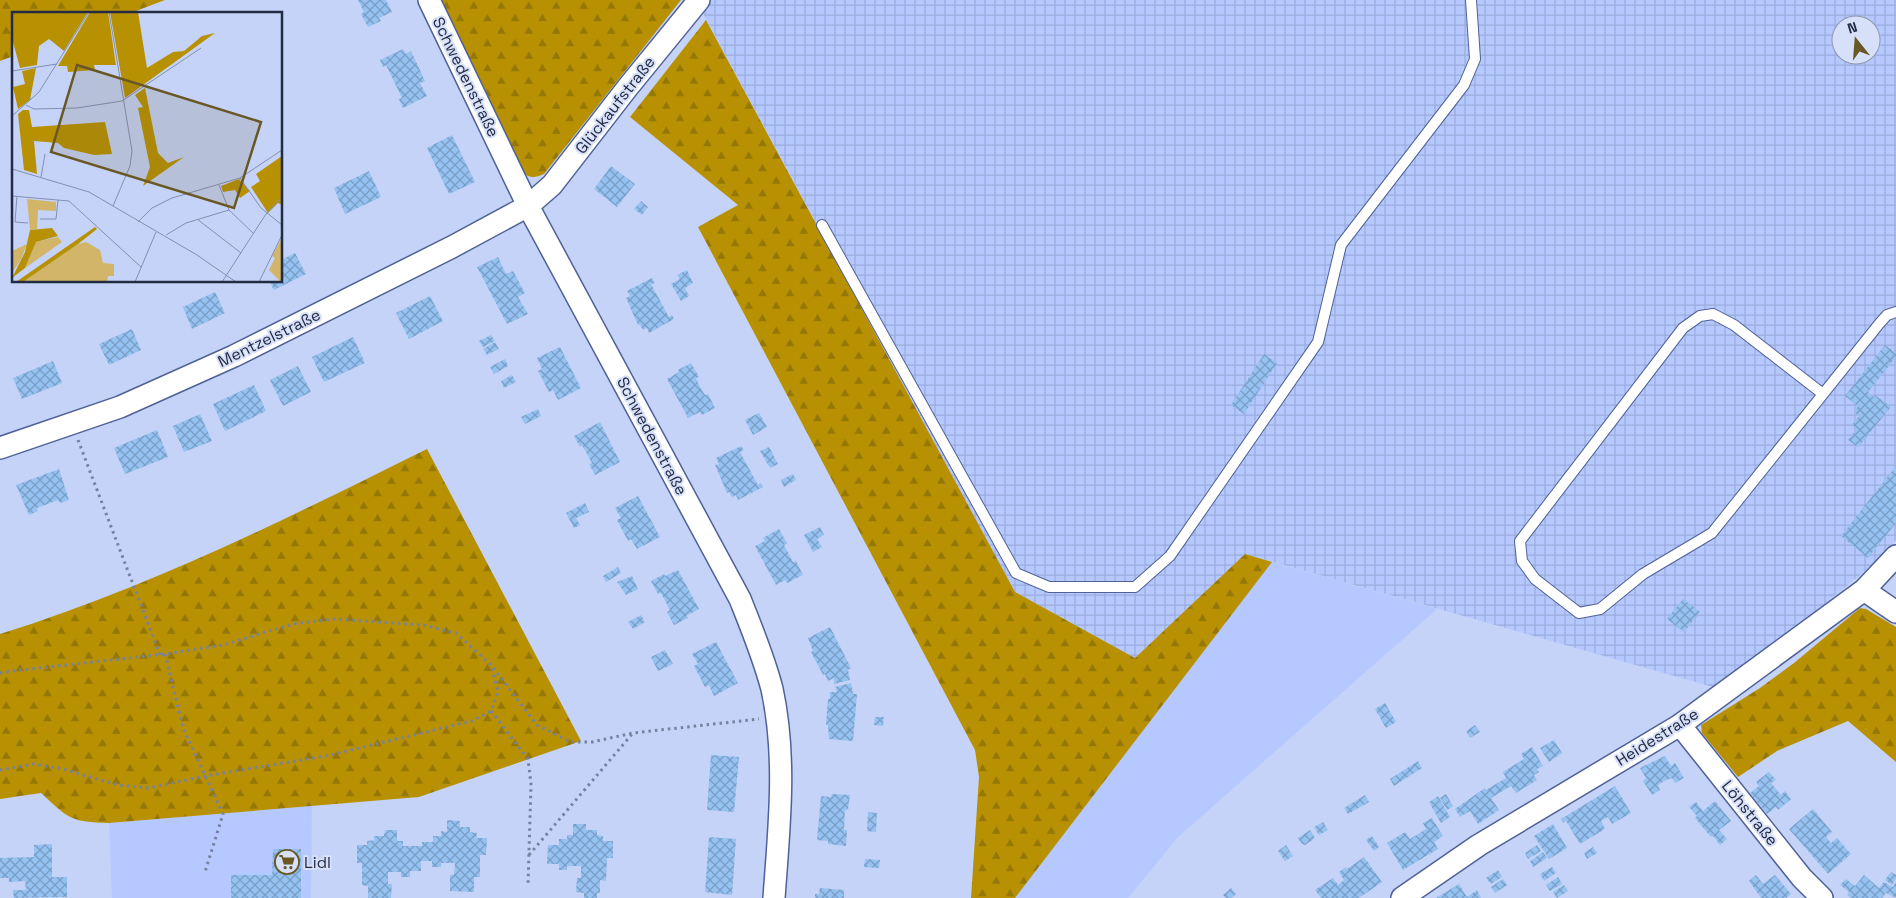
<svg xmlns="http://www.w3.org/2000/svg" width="1896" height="898" font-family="'Space Grotesk',sans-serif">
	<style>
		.built { fill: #b5c8ff }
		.industrial { fill: url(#industrial-grid); fill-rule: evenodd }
		.forest { fill: url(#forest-firs) }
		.building { fill: url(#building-cross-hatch) }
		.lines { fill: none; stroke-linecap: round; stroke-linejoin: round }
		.service-casing { stroke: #4f6197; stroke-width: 12 }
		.minor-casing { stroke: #4f6197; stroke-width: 24 }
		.path { stroke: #7782a1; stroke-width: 3; stroke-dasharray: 2.5 4; stroke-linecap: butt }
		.service { stroke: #fff; stroke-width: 10 }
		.minor { stroke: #fff; stroke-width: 21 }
		.labels { text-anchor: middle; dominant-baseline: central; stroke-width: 4; stroke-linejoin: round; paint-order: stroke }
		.street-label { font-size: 16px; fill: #232b43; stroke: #d7e0f9 }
		.poi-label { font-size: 16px; fill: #232b43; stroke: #d7e0f9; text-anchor: start }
		.inset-road { fill: none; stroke: #8490b0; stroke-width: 1 }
		.view { fill: #695725; fill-opacity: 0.15; stroke: #695725; stroke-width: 2.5 }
		.inset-edge { fill: none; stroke: #232b43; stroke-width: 2.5 }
	</style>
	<defs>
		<pattern id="industrial-grid" width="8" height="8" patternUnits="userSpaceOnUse" patternTransform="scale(1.25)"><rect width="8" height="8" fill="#b5c8ff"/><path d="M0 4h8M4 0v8" fill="none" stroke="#9bacdc"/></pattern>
		<pattern id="forest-firs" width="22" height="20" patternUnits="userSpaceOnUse" patternTransform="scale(1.25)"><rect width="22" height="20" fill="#b89103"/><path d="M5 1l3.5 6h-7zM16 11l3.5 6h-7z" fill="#957706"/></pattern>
		<pattern id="building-cross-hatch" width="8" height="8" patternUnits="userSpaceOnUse" patternTransform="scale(1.25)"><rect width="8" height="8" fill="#95c2f1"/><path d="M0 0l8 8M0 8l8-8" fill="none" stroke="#799ec5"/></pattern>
	</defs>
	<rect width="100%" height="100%" fill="#c5d3f8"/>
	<path class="built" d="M1272,562L1437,609L1178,837L1128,898H1015Z
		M312,806L311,898H112L109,823Z"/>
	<path class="industrial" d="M696,0H1896V540L1871,566L1720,689L1245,554L1135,658L1015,592ZM1841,25H1871V55H1841Z"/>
	<path class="forest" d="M0,0H165L128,14H14V56L0,61Z
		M439,0H681L544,174C533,179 528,178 520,170Z
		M706,20L1015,592L1135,658L1245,554L1272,562L1015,898H971L979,777L975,750L698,227L738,205L630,117Z
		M427,449L581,741L419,797L109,823C71,822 69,819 41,793L0,799V634C148,588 288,518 427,449Z
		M1860,608L1866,609L1896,627V762L1848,721L1777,751L1738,777L1702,733L1701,725L1760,688L1794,663Z"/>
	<path class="building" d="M358,0H386L392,12L379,18L381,21L368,27L361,14L364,12Z
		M403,49L406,54L411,51L425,81L420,83L427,96L403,108L399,99L402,98L386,65L383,67L380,60Z
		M452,135L475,182L449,194L427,148Z
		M611,166L635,184L617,207L594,189Z
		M369,171L381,197L345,214L334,188Z
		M641,201L648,207L642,215L634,209Z
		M295,253L306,274L274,290L269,281H281V260Z
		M498,257L506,274L513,271L525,293L518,297L528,314L507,324L477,267Z
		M687,270L693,283L685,288L689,296L681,301L671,284L680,279L677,275Z
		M652,278L655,283L651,284L669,317L672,315L674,319L649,333L647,328L643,330L640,325H638L626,298L630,296L627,291Z
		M215,292L225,313L192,329L183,307Z
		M430,296L443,321L409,339L396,313Z
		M132,329L141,350L109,365L99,344Z
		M491,335L495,341L483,347L479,341Z
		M353,337L365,363L324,382L312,357Z
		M495,342L499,349L487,355L483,349Z
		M1885,345L1896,353V357L1868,392L1874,397L1875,395L1891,407L1858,447L1848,440L1857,429L1852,425L1859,416L1854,412L1858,406L1845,396Z
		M560,347L581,388L558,400L553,390L549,392L538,371L542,369L537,358Z
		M1264,354L1277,363L1244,414L1231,405Z
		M505,359L508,366L494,374L490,367Z
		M53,361L62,383L22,399L13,378Z
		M691,363L699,377L696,378L700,387L705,395L708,394L715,408L702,415L700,412L688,418L667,379L679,372L678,370Z
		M298,366L311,392L283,406L270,380Z
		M512,375L516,382L504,388L501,381Z
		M254,385L266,411L225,431L213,404Z
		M538,409L541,416L525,424L521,417Z
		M759,413L767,427L753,435L745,420Z
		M200,414L212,441L184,452L173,426Z
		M600,422L620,462L595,475L589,464L592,463L582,445L580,447L574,436Z
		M157,430L168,457L125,474L114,448Z
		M741,446L744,450L740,452L758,485L761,483L763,487L738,500L736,495L732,497L729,492L727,493L715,465L719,464L716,458Z
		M769,447L778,464L770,468L760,451Z
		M1896,466V523L1868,558L1841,536Z
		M59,469L69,500L60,503L58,500L37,508L38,511L29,515L16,485Z
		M793,474L796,480L784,487L781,480Z
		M638,496L660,537L637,549L631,539L628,541L617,520L621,518L615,508Z
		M585,503L589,512L576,518L580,525L574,528L566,513Z
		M820,527L824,535L817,539L822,547L813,552L804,535Z
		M779,529L787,543L784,545L793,562L796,561L803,575L787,583L785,580L776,585L755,546L765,541L763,538Z
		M618,567L621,573L606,582L603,576Z
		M678,570L699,609L686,616L688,618L674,625L667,612L670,610L661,593L658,594L651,581L664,574L665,576Z
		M632,576L638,589L626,595L617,582Z
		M1683,599L1700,612L1684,632L1667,619Z
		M641,615L645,622L633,629L628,622Z
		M830,627L851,668L848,670L850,680L834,684V678L828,681L825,674L823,675L811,652L813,651L808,638Z
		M716,642L738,683L714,696L709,685L705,687L694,666L698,664L692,654Z
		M665,650L673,664L658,671L651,657Z
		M851,683L853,694H857L853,741L829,739L828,725H826L828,699H830V692H837L835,687Z
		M1385,703L1396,722L1386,728L1375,709Z
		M875,717H884L883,726L874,725Z
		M1475,725L1480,732L1470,738L1466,731Z
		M1554,740L1562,753L1549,762L1540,748Z
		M1532,747L1543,766L1537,769L1539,772L1534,775L1537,780L1516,793L1511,786L1491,798L1499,810L1478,824L1470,811L1460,817L1455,809L1485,788L1486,790L1506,778L1503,772L1524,759L1521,754Z
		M711,755L739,757L734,812L707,810Z
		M1665,756L1671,766L1675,763L1684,778L1675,783L1672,778L1664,781L1658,785L1660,790L1652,795L1643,781L1646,778L1640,768Z
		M1418,761L1422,768L1394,786L1390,779Z
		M1769,772L1776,780L1771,783L1781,795L1785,791L1791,799L1778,810L1776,807L1767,814L1750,793L1759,786L1756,782Z
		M1615,786L1631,813L1612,824L1608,817L1601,821L1605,829L1580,844L1566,821L1563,823L1561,819Z
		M832,794L850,795L848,810H845L844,830H847L846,846L828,844V841L817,840L821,796L831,797Z
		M1446,794L1453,806L1447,810L1440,798Z
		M1365,795L1369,802L1348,814L1344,808Z
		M1438,796L1450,817L1441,823L1429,802Z
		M1715,801L1731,821L1719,830L1727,839L1720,845L1713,836L1711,837L1695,818L1697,816L1689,807L1696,802L1703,811Z
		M1813,809L1832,832L1826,837L1831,843L1837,838L1851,854L1828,874L1789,829Z
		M868,812L877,813L876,832L867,831Z
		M1432,818L1443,836L1434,842L1438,849L1403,870L1387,843L1405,832L1410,839L1426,829L1423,823Z
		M447,820L460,821V827H470V832L477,833L476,838H487L486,855H480V877H474V892L450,891V875H454L455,863H441V867H432V861H421V871H410V877H401V872H388V884H392L391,898H368V886L362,885V863H357V845H367V841L374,840V836H384L385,830H397V841H403V846H422V842H433V836H441V831L447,832Z
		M1323,822L1328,830L1319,835L1314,827Z
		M573,824H586V830H597V835L603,836V841H613V858H607L606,881L600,880V893H597V898H584V893L576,892L577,878H581V866H567V870H559V864H547L548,845H559V839H567V835H573Z
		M1553,824L1567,848L1549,859L1534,836Z
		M1310,830L1315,838L1305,845L1302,844L1298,838Z
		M1372,836L1379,847L1374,851L1366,840Z
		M709,837L736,839L732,895L705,892Z
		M52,844V877H67V897L14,898L13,890H26L25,881L9,882V878H0V858L34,857V845Z
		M1286,845L1293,856L1285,861L1278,851Z
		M1537,845L1541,851L1528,859L1525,853Z
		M1593,847L1597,853L1587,859L1584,853Z
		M273,849H301V898H231V875H272Z
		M1543,852L1547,858L1533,867L1530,861Z
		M1364,857L1382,882L1359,898H1321L1315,890L1333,878L1338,885L1344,880L1339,872L1346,867L1347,869Z
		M865,859L880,860L879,868L864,867Z
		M1552,867L1556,873L1544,881L1540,874Z
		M1498,870L1502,877L1491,884L1486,878Z
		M1891,872L1896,875V879L1892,885L1885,880Z
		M1756,875L1763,884L1775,875L1791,894L1786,898H1761L1749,881Z
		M1864,875L1879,888L1884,882L1893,887L1896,882V898L1886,893L1882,898H1851L1847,895L1849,892L1840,885L1846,879L1855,886Z
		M1558,877L1562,884L1550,891L1546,885Z
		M1503,879L1507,885L1495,893L1491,887Z
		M1459,884L1467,897L1477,890L1481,898H1436Z
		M1564,885L1568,891L1557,898L1553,892Z
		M820,888L844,890V898H815V894H819Z
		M1231,888L1236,894L1231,898H1226L1223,895Z"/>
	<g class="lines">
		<defs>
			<path id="service" d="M822,225L1016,573L1049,587H1135L1170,556L1318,342L1341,245L1464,85L1475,59L1471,0
				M1823,394L1734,325L1713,314L1700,316L1683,328L1520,541L1522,561L1535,579L1579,613L1600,609L1643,574L1712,533L1879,324L1887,315L1896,312"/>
			<path id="minor" d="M429,0L528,206L740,599C752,629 764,658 772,689C787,758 779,828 774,898
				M0,448L120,407L234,356L452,247L528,206L552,185L628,87L699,0
				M1864,590L1896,612
				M1680,725L1802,878L1822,898
				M1402,898L1479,845L1680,725L1864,590L1896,556"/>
		</defs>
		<use href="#service" class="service-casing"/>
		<use href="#minor" class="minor-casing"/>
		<path class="path" d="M78,440L160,655
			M165,654L183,728L223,814L205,872
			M0,673L12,671L165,654L223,645L293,624L334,619L423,625L456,633L491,665L537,725L570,742H592L633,733L759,719
			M491,711L528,759L531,784L528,886
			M0,770L34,764L63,769L118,785L149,788L205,776L326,756L472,721L491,711L498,692L492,668
			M529,855L633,733"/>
		<use href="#service" class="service"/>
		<use href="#minor" class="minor"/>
	</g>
	<defs>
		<symbol id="supermarket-ring" viewBox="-11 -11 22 22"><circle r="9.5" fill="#d7e0f9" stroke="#695725" stroke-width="1.5"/><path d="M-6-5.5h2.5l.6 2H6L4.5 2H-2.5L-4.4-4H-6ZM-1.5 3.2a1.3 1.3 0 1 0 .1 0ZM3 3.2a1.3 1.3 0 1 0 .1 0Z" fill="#695725"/></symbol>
	</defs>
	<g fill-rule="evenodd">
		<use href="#supermarket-ring" x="273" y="848" width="28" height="28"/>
	</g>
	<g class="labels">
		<g class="street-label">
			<text transform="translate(466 77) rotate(64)">Schwedenstraße</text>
			<text transform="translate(615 105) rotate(-52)">Glückaufstraße</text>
			<text transform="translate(269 338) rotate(-26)">Mentzelstraße</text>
			<text transform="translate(652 436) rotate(62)">Schwedenstraße</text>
			<text transform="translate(1657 737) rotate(-32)">Heidestraße</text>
			<text transform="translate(1750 813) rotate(51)">Löhstraße</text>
		</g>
		<g class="poi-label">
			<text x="304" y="862">Lidl</text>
		</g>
	</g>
	<g transform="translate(12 12)">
		<rect width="270" height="270" fill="#c5d3f8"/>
		<path d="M15,187L44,190V199L26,198L25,217L18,218ZM46,225L50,230L13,256L24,230ZM270,226V270H269L257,258L263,246L260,244ZM74,230L88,238L91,251L102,252V264H96L95,270H11L66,232ZM15,232L9,247L0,261V239Z" fill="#d2b568"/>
		<path d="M0,0H76L52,39L37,27L27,34L25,53L8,56L1,30ZM78,0H96L104,53H82L83,58L56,60L55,54H46ZM98,0H126L135,56L161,40L172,39L190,24L203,21L113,86ZM24,56L18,88L6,97L1,75L13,72L10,59ZM133,76L146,141L156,151L172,145L131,174L138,155L126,96L131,95L123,83ZM11,98H17L20,115L93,110L100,142L82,143L52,136L46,131L22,129L25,162L12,158L6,102ZM270,144V193L266,191L256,201L239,175L248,169L244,162ZM227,167L238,179L228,186L223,178L211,180L209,174ZM83,215L85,217L66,232L11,270H4ZM40,216L46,224L24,230L13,256L0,266L13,240L18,218Z" fill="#b89103"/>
		<path class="inset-road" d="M97,0L120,139L118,154L101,194M0,59L45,52M14,93L22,97L65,96L110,89L189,36M0,104L27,80L77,0M0,157L77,180L185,243L224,270M29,165L33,142M228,166L249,196L270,213M207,173L217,198L241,221M0,184L57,189L129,255M5,184L3,210L16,211M28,207H44L46,188M185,207L229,241M126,210L140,196L160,186L228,166L270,138M154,223L174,211L217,198M123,270L144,220M210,270L254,202L270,185M247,270L270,223"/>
		<path class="view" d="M65,53L249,110L222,196L39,140Z"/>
		<rect width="270" height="270" class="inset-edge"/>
	</g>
	<g transform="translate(1856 40) rotate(343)"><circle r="24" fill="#d7e0f9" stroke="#8f98b0"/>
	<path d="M0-4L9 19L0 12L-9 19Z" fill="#695725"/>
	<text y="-8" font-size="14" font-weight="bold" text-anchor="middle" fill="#232b43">N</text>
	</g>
</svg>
